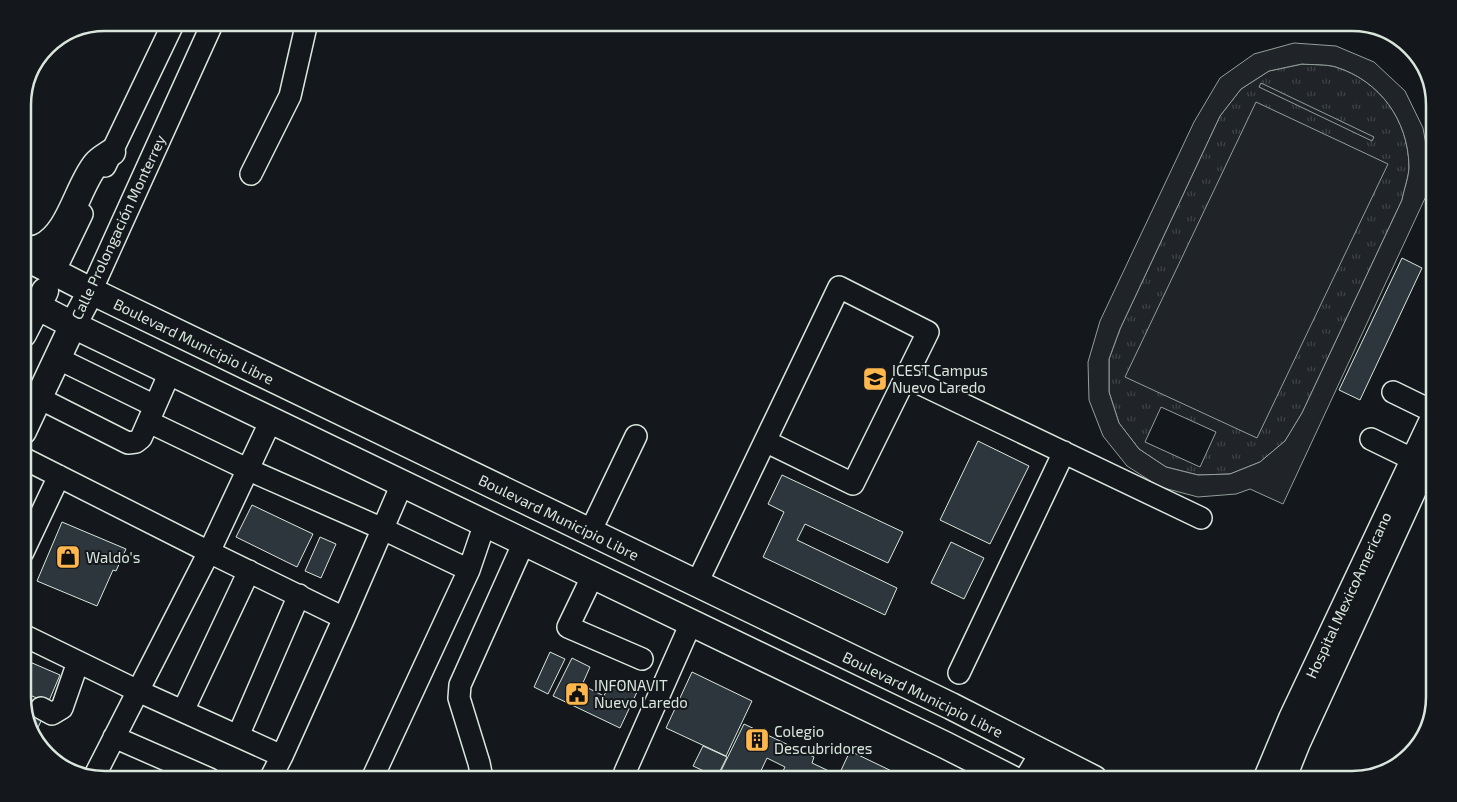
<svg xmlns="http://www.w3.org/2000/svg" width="1457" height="802" font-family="'Exo 2',sans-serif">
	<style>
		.grass { fill: url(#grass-tufts); stroke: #939e99; fill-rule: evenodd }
		.park { fill: #202428; stroke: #939e99; fill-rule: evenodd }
		.building { fill: #2c363c; stroke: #d8e6dc }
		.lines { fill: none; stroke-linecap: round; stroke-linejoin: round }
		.minor-casing { stroke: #d8e6dc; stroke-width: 24 }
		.major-casing { stroke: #d8e6dc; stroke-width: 29 }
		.minor { stroke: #14181c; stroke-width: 21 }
		.major { stroke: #14181c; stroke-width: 26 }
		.labels { text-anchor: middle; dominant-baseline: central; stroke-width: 4; stroke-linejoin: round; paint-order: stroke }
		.street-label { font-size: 15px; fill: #d8e6dc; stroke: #14181c }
		.poi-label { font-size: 15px; fill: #d8e6dc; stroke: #14181c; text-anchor: start }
		.rim { fill: none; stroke: #d8e6dc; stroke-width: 2.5 }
	</style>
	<defs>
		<pattern id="grass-tufts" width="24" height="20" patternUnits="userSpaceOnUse" patternTransform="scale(1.25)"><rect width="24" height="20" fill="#202428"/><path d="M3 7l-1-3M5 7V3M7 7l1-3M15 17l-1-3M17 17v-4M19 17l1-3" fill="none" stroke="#404447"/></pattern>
	</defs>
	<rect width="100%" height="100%" fill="#14181c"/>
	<path class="grass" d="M1302,64C1312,65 1326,64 1336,67C1380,81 1408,120 1409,166C1409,177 1404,189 1402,200L1302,413L1285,441L1260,462L1230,474L1198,475L1166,467L1139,449L1119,423L1109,392V359L1120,329L1220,116L1241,89L1269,71ZM1161,407L1216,432L1200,467L1145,442Z"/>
	<path class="park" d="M1294,43L1336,46L1374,62L1405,91L1423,128L1430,167L1434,170V179L1283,504L1250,489L1236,494L1198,497L1160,487L1127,466L1103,436L1089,400L1088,362L1100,321L1194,122L1220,78L1254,54ZM1302,64C1312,65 1326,64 1336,67C1380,81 1408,120 1409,166C1409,177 1404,189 1402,200L1302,413L1285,441L1260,462L1230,474L1198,475L1166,467L1139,449L1119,423L1109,392V359L1120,329L1220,116L1241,89L1269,71Z
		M1261,83L1374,137L1372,141L1259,87Z
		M1256,102L1388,164L1257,438L1125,377Z"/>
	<path class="building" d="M1402,258L1422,268L1360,400L1339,390Z
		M978,441L1029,466L990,544L940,520Z
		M782,475L903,532L888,563L805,524L797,540L897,588L885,615L763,557L784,512L768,504Z
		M252,505L313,534L297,567L236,537Z
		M62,522L126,549L116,571L113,570L97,606L37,581Z
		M320,537L336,544L321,578L305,571Z
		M951,542L984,558L964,599L931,583Z
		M550,652L565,659L548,694L534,687Z
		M572,658L590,667L582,685L604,696L611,680L637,692L620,728L553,696Z
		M23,659L60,675L48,703L23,692Z
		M692,672L752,701L726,756L666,728Z
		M25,709L43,717L33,738Z
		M744,724L814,757L812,763L829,771L825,779H779L785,767L767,758L757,779H717Z
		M703,746L727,757L717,777L693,766Z
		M850,751L902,776L901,779H837Z
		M704,772L717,778V779H701Z"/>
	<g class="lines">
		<defs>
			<path id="minor" d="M105,166L174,22
				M251,174L290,96L307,22
				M54,272L82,214
				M91,291L213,22
				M57,358L155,406
				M906,377L1201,518
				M1393,392L1434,412
				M39,398L128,443L136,442L141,438L170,372
				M149,422L249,470L383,529L469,570
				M1371,439L1412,459
				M23,458L209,552L271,420
				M590,532L636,436
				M23,552L59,476
				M593,575L568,627L642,659
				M697,583L839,287L928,332L853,484L765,441
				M23,635L138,691L282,756
				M959,673L1064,452
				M41,708L52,714L62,708L78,662
				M183,711L249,571
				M238,736L299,595
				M114,737L210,779
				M625,772L691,623
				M94,777L209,552L344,618
				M270,779L282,756L344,618L402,484
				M372,779L469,570L485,523
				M480,779L481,773L479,763L459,698L460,685L524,542
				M1264,779L1290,717L1434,412
				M1285,779L1299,744L1434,450"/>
			<path id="major" d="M23,252C29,250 36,249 41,247C70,234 77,187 96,164C100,159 106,156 112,152
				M23,256L91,291L951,706L1094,779
				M23,299L73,325L945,745L1012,779
				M23,334L45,291
				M23,431L73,325L91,291
				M1028,779L1043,754"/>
		</defs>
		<use href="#minor" class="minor-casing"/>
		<use href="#major" class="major-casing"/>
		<use href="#minor" class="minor"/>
		<use href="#major" class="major"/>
	</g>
	<defs>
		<symbol id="university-square" viewBox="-11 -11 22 22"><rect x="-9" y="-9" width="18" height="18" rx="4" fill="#ffb74d" stroke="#14181c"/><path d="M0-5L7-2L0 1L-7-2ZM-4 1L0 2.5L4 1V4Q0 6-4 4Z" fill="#111"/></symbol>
		<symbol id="shop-square" viewBox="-11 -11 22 22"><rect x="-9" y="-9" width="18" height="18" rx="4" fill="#ffb74d" stroke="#14181c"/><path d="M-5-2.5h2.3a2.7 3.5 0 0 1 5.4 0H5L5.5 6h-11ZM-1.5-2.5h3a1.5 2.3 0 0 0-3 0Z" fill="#111"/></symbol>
		<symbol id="civic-square" viewBox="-11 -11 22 22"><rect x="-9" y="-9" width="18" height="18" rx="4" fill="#ffb74d" stroke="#14181c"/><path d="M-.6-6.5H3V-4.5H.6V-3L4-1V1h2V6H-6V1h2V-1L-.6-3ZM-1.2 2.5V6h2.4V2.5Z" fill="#111"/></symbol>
		<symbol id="building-square" viewBox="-11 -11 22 22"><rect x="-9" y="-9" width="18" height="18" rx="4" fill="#ffb74d" stroke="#14181c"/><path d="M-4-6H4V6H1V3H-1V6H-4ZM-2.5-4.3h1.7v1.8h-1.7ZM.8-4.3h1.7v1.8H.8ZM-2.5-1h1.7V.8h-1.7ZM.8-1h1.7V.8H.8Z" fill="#111"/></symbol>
	</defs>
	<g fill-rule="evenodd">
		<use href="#university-square" x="861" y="365" width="28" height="28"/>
		<use href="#shop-square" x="54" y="543" width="28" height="28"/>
		<use href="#civic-square" x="563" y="680" width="28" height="28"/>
		<use href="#building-square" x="743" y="726" width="28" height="28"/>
	</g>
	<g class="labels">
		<g class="street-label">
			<text transform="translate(118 227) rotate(-65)">Calle Prolongación Monterrey</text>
			<text transform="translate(194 341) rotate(26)">Boulevard Municipio Libre</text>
			<text transform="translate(559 517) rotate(26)">Boulevard Municipio Libre</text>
			<text transform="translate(1348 595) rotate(-65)">Hospital MexicoAmericano</text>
			<text transform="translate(923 694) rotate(26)">Boulevard Municipio Libre</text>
		</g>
		<g class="poi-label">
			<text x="892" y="370">ICEST Campus<tspan x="892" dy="17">Nuevo Laredo</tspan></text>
			<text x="86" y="557">Waldo's</text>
			<text x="594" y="685">INFONAVIT<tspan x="594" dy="17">Nuevo Laredo</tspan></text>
			<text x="774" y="731">Colegio<tspan x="774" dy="17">Descubridores</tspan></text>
		</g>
	</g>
	<path d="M0 0H1457V802H0ZM105 31H1352A74 74 0 0 1 1426 105V697A74 74 0 0 1 1352 771H105A74 74 0 0 1 31 697V105A74 74 0 0 1 105 31Z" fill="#14181c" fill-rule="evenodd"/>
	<path class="rim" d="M105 31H1352A74 74 0 0 1 1426 105V697A74 74 0 0 1 1352 771H105A74 74 0 0 1 31 697V105A74 74 0 0 1 105 31Z"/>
</svg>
